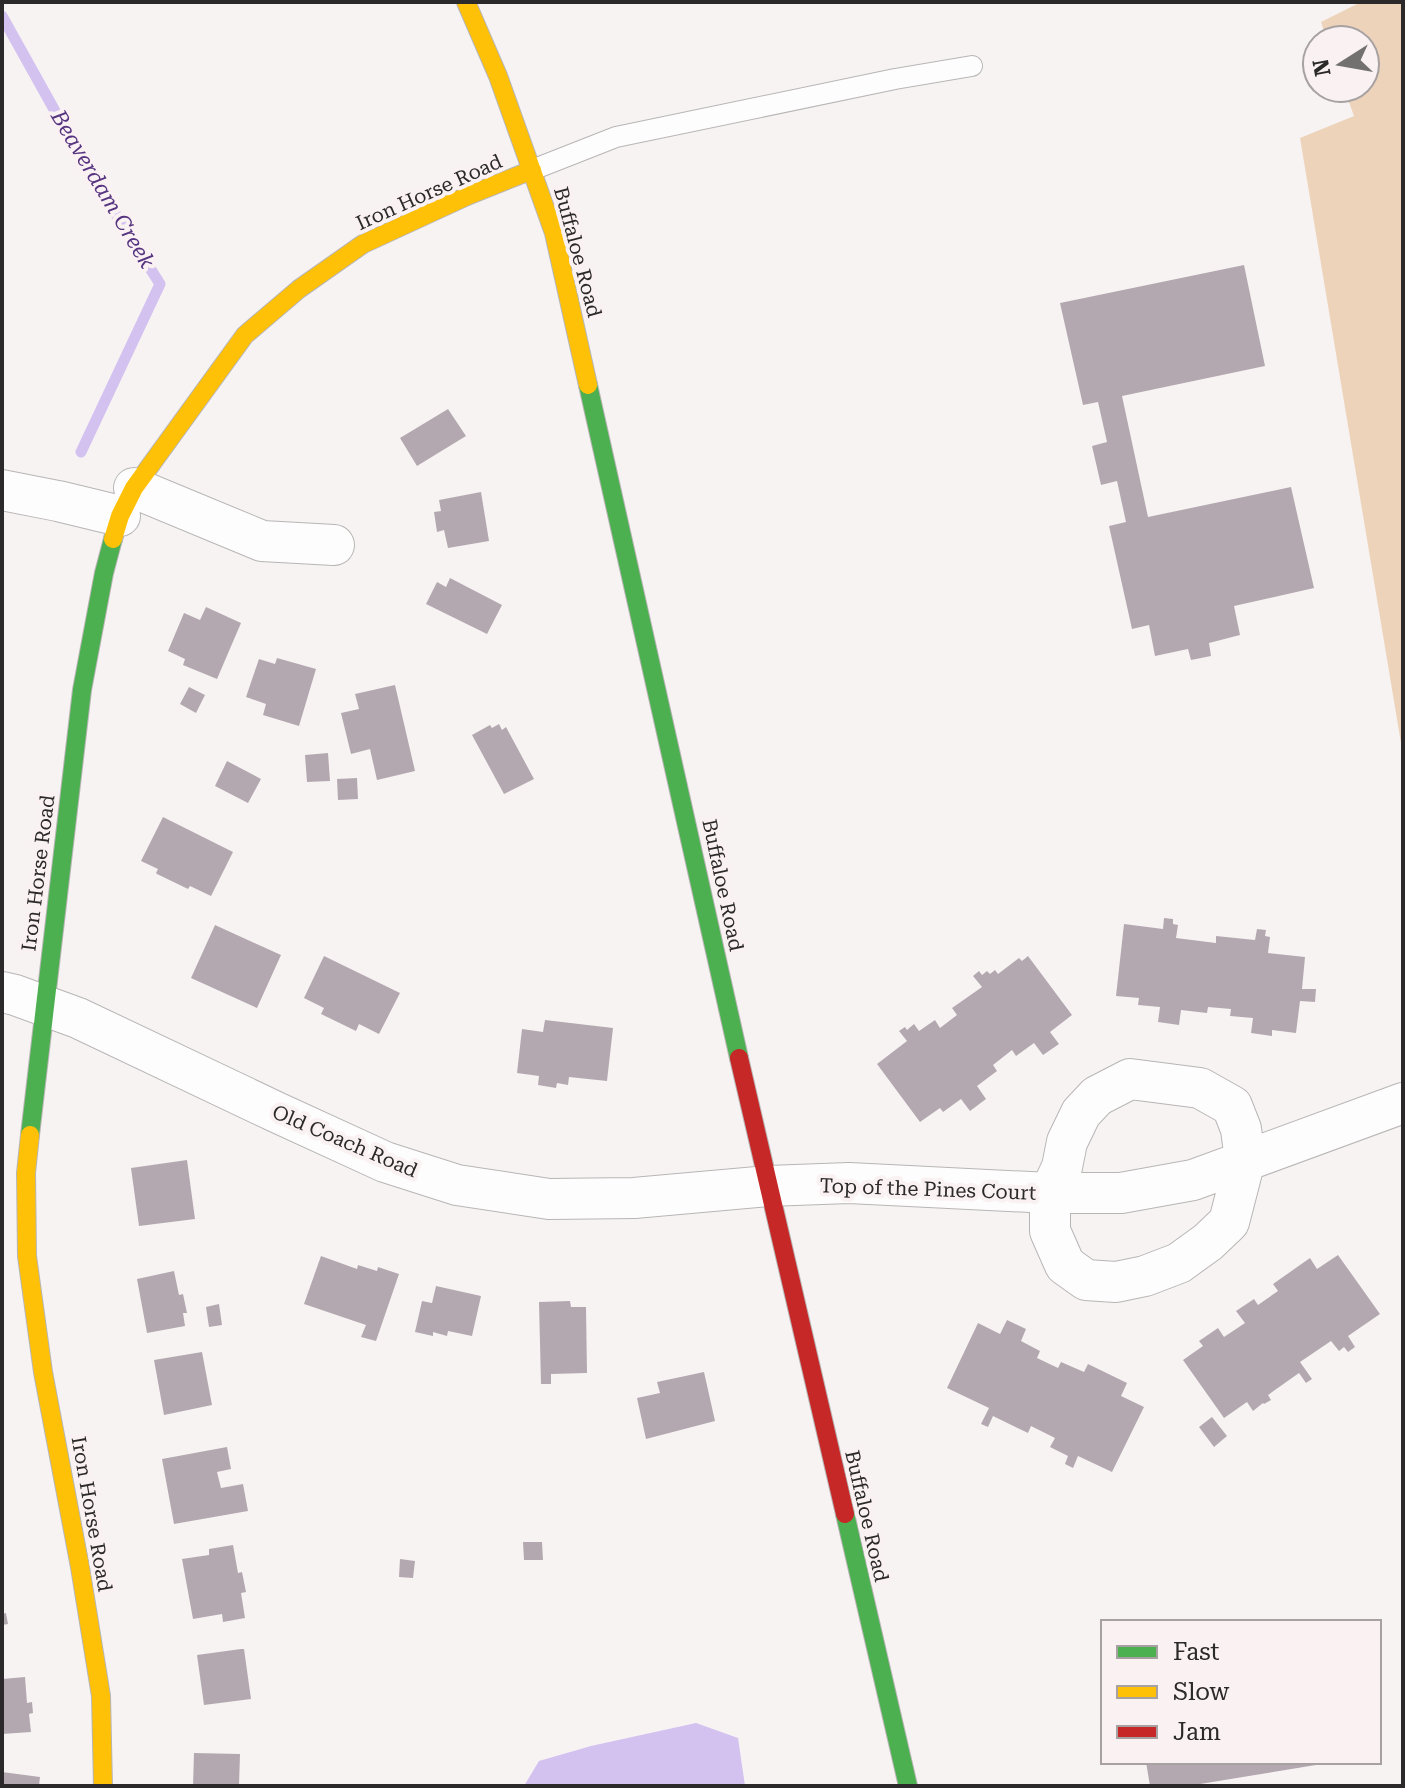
<svg xmlns="http://www.w3.org/2000/svg" width="1405" height="1788" font-family="'Roboto Serif',serif">
	<style>
		.green { fill: #edd3ba }
		.water { fill: #d3c1ef }
		.lines { fill: none; stroke-linecap: round; stroke-linejoin: round }
		.stream { stroke: #d3c1ef; stroke-width: 11 }
		.building { fill: #b4a8b0 }
		.lane-casing { stroke: #b8b5b5; stroke-width: 22 }
		.street-casing { stroke: #b8b5b5; stroke-width: 42 }
		.fast-casing { stroke: #b8b5b5; stroke-width: 20 }
		.slow-casing { stroke: #b8b5b5; stroke-width: 20 }
		.jam-casing { stroke: #b8b5b5; stroke-width: 20 }
		.lane { stroke: #fefdfd; stroke-width: 20 }
		.street { stroke: #fefdfd; stroke-width: 40 }
		.fast { stroke: #4caf50; stroke-width: 18 }
		.slow { stroke: #ffc107; stroke-width: 18 }
		.jam { stroke: #c62828; stroke-width: 18 }
		.labels { text-anchor: middle; dominant-baseline: central; stroke-width: 8; stroke-linejoin: round; paint-order: stroke }
		.street-label { font-size: 20px; fill: #2c292a; stroke: #f9f1f2 }
		.water-label { font-size: 22px; font-style: italic; fill: #563480; stroke: #f9f1f2 }
	</style>
	<rect width="100%" height="100%" fill="#f7f3f3"/>
	<path class="green" d="M1361,2H1403V755L1300,138L1354,116L1344,88H1365V40H1327L1321,22Z"/>
	<path class="water" d="M696,1723L738,1738L745,1786H524L539,1761L591,1746Z"/>
	<g class="lines">
		<path class="stream" d="M2,16L89,172L160,284L81,452"/>
	</g>
	<path class="building" d="M1244,265L1265,366L1122,396L1148,517L1291,487L1314,588L1234,606L1240,635L1209,643L1211,656L1191,660L1188,649L1155,656L1149,625L1132,629L1109,526L1126,522L1117,481L1101,485L1092,446L1107,442L1098,402L1083,405L1060,303Z
		M448,409L466,436L417,466L400,438Z
		M481,492L489,541L448,548L444,530L437,532L434,512L441,511L439,500Z
		M450,578L502,605L487,634L426,604L437,582L446,587Z
		M206,607L241,623L217,679L183,665L185,659L168,651L184,613L200,620Z
		M277,658L316,669L299,726L263,715L266,704L246,697L259,659L275,664Z
		M395,685L415,771L377,780L370,749L351,754L341,713L359,709L355,694Z
		M189,687L205,695L196,713L180,704Z
		M499,724L502,730L506,727L534,779L504,794L472,735L490,725L492,728Z
		M328,753L330,781L307,782L305,755Z
		M227,761L261,779L248,803L215,786Z
		M357,778L358,799L338,800L337,779Z
		M163,817L233,852L211,896L190,886L188,889L157,874L156,873L158,869L141,861Z
		M1164,918L1173,919V924L1178,925L1176,938L1216,943V936L1255,940L1257,929L1266,930L1265,936L1270,937L1268,953L1305,957L1302,989H1316L1315,1002L1300,1001L1296,1033L1272,1030V1036L1251,1033L1253,1018L1230,1016L1231,1009L1208,1007L1207,1013L1181,1010L1179,1025L1158,1022L1160,1007L1138,1005L1139,998L1116,996L1124,924L1163,929Z
		M215,925L281,955L257,1008L191,978Z
		M324,956L400,993L379,1034L359,1024L356,1031L321,1014L324,1008L304,998Z
		M1028,956L1072,1015L1050,1032L1059,1044L1043,1055L1034,1043L1016,1056L1012,1050L993,1065L997,1071L977,1086L986,1099L970,1111L961,1099L943,1112L940,1108L920,1122L877,1064L907,1041L899,1031L905,1027L907,1030L914,1024L919,1031L935,1020L940,1028L957,1015L952,1008L982,987L973,976L979,971L982,975L987,971L990,974L995,970L998,974L1019,958L1022,961Z
		M545,1020L613,1028L607,1081L569,1077L568,1085L557,1083L556,1088L538,1085L539,1076L517,1073L522,1029L543,1032Z
		M187,1160L195,1219L139,1226L131,1168Z
		M1338,1255L1380,1314L1348,1336L1355,1347L1348,1352L1344,1347L1339,1351L1331,1341L1300,1362L1312,1379L1306,1383L1299,1373L1268,1395L1271,1400L1264,1404L1263,1403L1253,1411L1247,1402L1224,1418L1183,1360L1203,1346L1199,1341L1218,1328L1224,1337L1245,1323L1236,1311L1254,1299L1258,1305L1278,1291L1273,1284L1310,1258L1317,1269Z
		M321,1256L357,1269L358,1265L377,1271L378,1267L399,1274L376,1341L361,1337L366,1325L304,1304Z
		M174,1271L179,1295L183,1294L187,1313H183L185,1326L147,1333L137,1279Z
		M436,1286L481,1296L472,1336L448,1331L447,1336L433,1332V1336L415,1332L422,1301L432,1303Z
		M570,1301L571,1307H586L587,1373L551,1374V1384H541L539,1302Z
		M219,1304L222,1325L209,1327L206,1307Z
		M1007,1320L1026,1329L1021,1341L1040,1351L1037,1358L1058,1368L1061,1362L1084,1372L1088,1364L1127,1383L1121,1396L1144,1407L1112,1472L1078,1456L1073,1468L1065,1464L1068,1456L1050,1447L1055,1438L1031,1426L1028,1433L993,1416L988,1427L981,1424L989,1408L947,1388L978,1323L1000,1334Z
		M202,1352L212,1405L164,1415L154,1360Z
		M704,1372L715,1421L646,1439L637,1398L660,1393L657,1382Z
		M1212,1417L1227,1436L1214,1447L1199,1427Z
		M227,1447L231,1469L217,1472L221,1488L243,1484L248,1511L174,1524L162,1459Z
		M523,1542H542L543,1560H524Z
		M233,1545L238,1573L242,1572L246,1592L241,1593L245,1618L223,1622L222,1614L193,1619L182,1559L209,1555V1549Z
		M400,1559L415,1561L413,1578L399,1577Z
		M6,1613L8,1624L2,1625V1614Z
		M241,1649H244L251,1699L204,1705L197,1655Z
		M25,1677L27,1703L32,1702L33,1713L29,1714L31,1732L2,1734V1679Z
		M194,1753L240,1754L239,1786H193Z
		M1146,1762H1322V1764L1188,1786H1150Z
		M2,1772L40,1777L39,1786H2Z"/>
	<g class="lines">
		<defs>
			<path id="lane" d="M532,170L616,137L895,79L972,66"/>
			<path id="street" d="M134,488L262,541L334,545
				M2,490L58,501L120,516
				M2,992L15,995L78,1018L276,1112L385,1162L457,1185L549,1199L634,1198L768,1186L849,1183L1050,1193H1121L1193,1180L1403,1103
				M1130,1079L1200,1088L1232,1106L1241,1129L1245,1160L1229,1222L1208,1242L1179,1263L1145,1276L1116,1282L1086,1280L1065,1265L1050,1231V1193L1062,1167L1067,1142L1081,1113L1097,1096Z"/>
			<path id="fast" d="M588,385L739,1058
				M30,1135L82,690L104,573L113,539
				M845,1514L908,1786"/>
			<path id="slow" d="M466,2L498,76L554,233L588,385
				M113,539L120,516L134,488L245,335L299,289L363,244L467,196L532,170
				M30,1135L26,1173L27,1256L43,1372L80,1567L101,1696L103,1786"/>
			<path id="jam" d="M739,1058L845,1514"/>
		</defs>
		<use href="#lane" class="lane-casing"/>
		<use href="#street" class="street-casing"/>
		<use href="#fast" class="fast-casing"/>
		<use href="#slow" class="slow-casing"/>
		<use href="#jam" class="jam-casing"/>
		<use href="#lane" class="lane"/>
		<use href="#street" class="street"/>
		<use href="#fast" class="fast"/>
		<use href="#slow" class="slow"/>
		<use href="#jam" class="jam"/>
	</g>
	<g class="labels">
		<g class="street-label">
			<text transform="translate(429 192) rotate(-24)">Iron Horse Road</text>
			<text transform="translate(578 252) rotate(75)">Buffaloe Road</text>
			<text transform="translate(38 873) rotate(-83)">Iron Horse Road</text>
			<text transform="translate(723 885) rotate(78)">Buffaloe Road</text>
			<text transform="translate(345 1141) rotate(23)">Old Coach Road</text>
			<text transform="translate(928 1189) rotate(2)">Top of the Pines Court</text>
			<text transform="translate(92 1514) rotate(80)">Iron Horse Road</text>
			<text transform="translate(867 1516) rotate(77)">Buffaloe Road</text>
		</g>
		<g class="water-label">
			<text transform="translate(103 189) rotate(59)">Beaverdam Creek</text>
		</g>
	</g>
	<rect width="1405" height="1788" fill="none" stroke="#2c292a" stroke-width="8"/>
	<rect x="1101" y="1620" width="280" height="144" fill="#f9f1f2" stroke="#a7a1a2" stroke-width="2"/>
	<rect x="1117" y="1646" width="40" height="12" fill="#4caf50" stroke="#a7a1a2" stroke-width="2"/>
	<text x="1173" y="1660" font-size="24" fill="#2c292a">Fast</text>
	<rect x="1117" y="1686" width="40" height="12" fill="#ffc107" stroke="#a7a1a2" stroke-width="2"/>
	<text x="1173" y="1700" font-size="24" fill="#2c292a">Slow</text>
	<rect x="1117" y="1726" width="40" height="12" fill="#c62828" stroke="#a7a1a2" stroke-width="2"/>
	<text x="1173" y="1740" font-size="24" fill="#2c292a">Jam</text>
	<g transform="translate(1341 64) rotate(259)"><circle r="38" fill="#f9f1f2" stroke="#a7a1a2" stroke-width="2"/>
	<path d="M0-6L14 30L0 20L-14 30Z" fill="#737070"/>
	<text y="-12" font-size="22" font-weight="bold" text-anchor="middle" fill="#2c292a">N</text>
	</g>
</svg>
